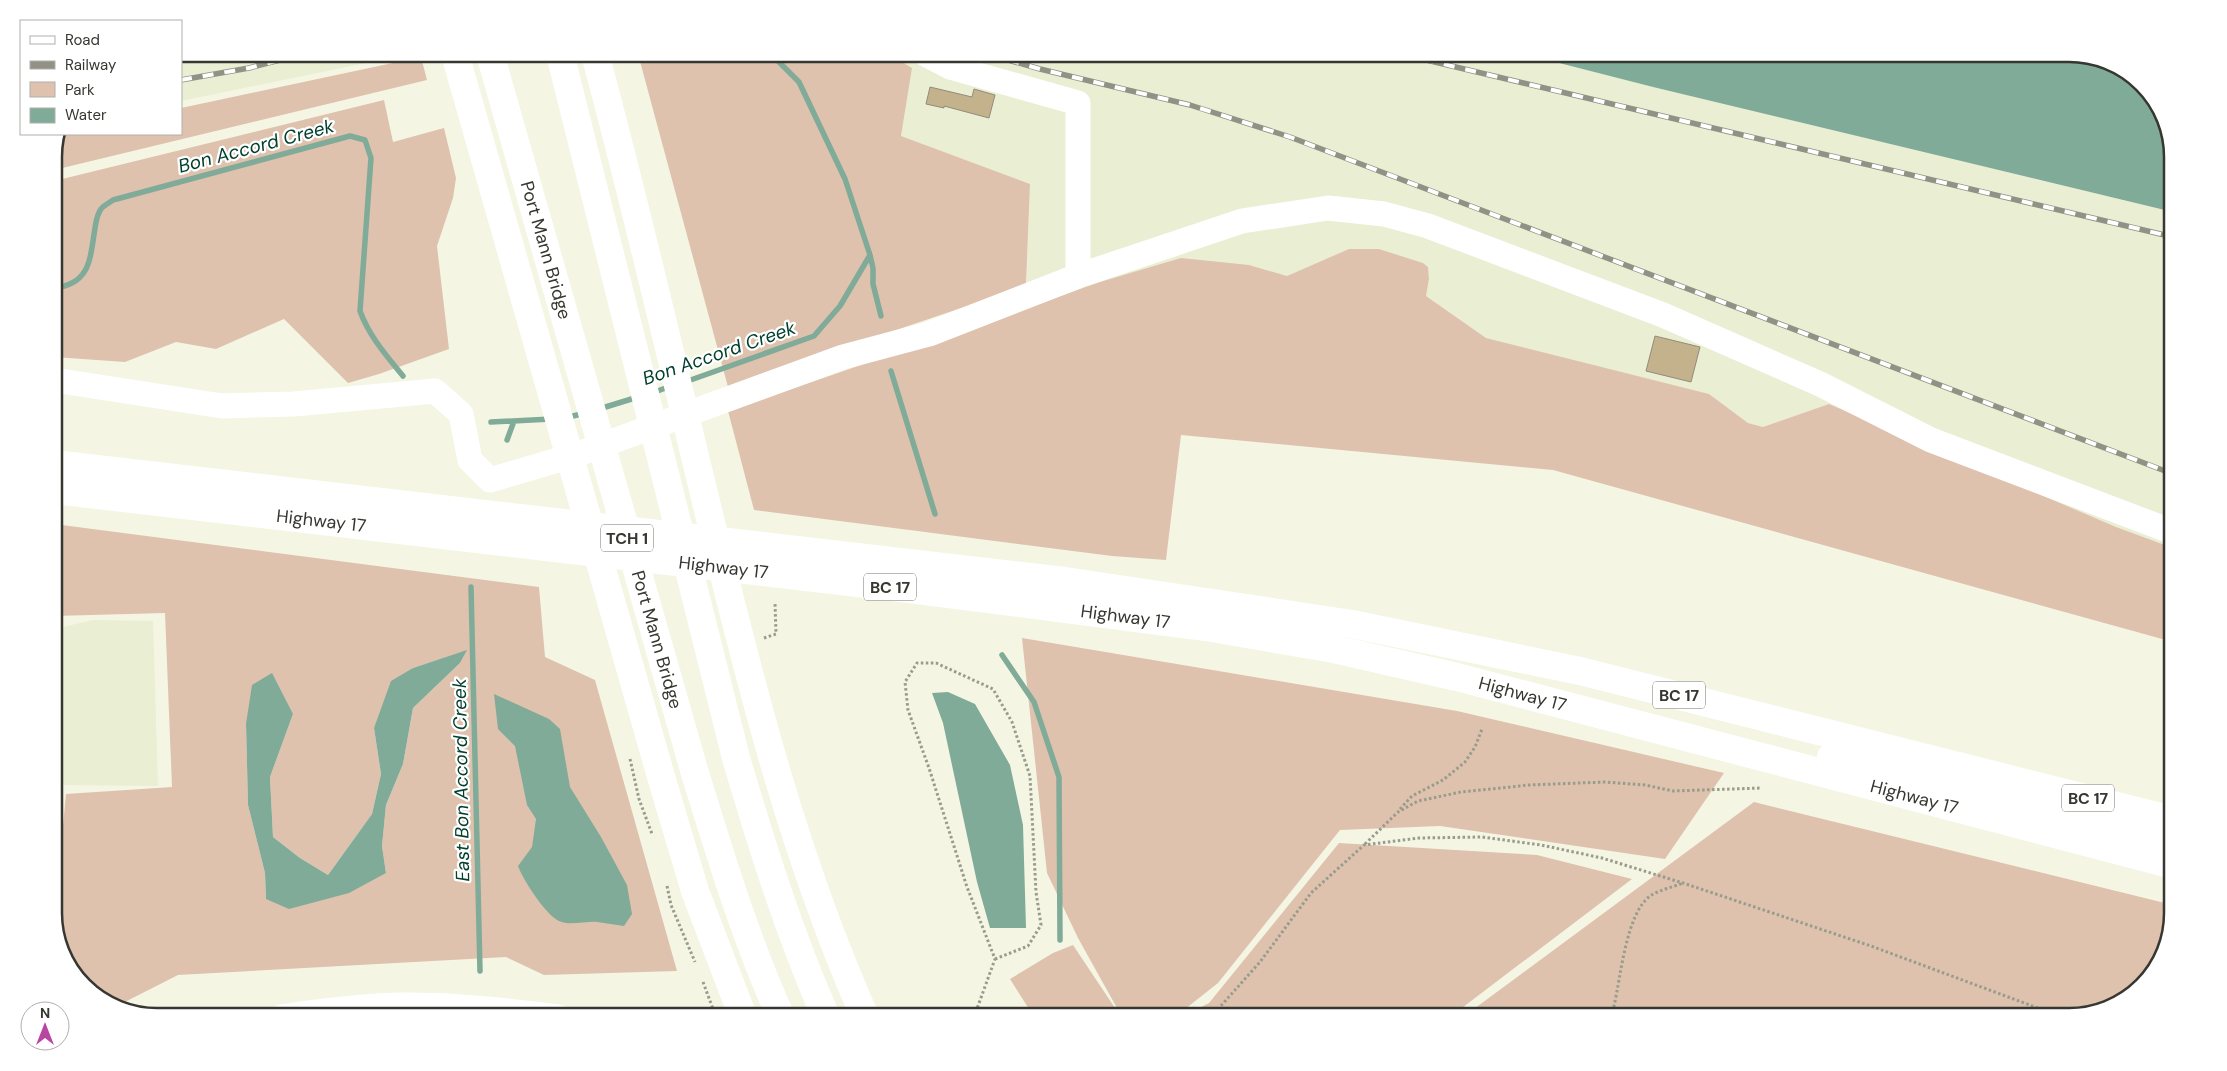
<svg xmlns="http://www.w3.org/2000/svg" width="2227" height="1071" font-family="'DM Sans',sans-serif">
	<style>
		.built { fill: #eaeed3 }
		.green { fill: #dec2ae; fill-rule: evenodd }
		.water { fill: #80ab99 }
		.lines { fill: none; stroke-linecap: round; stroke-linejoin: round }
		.stream { stroke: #80ab99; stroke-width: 5.5 }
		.building { fill: #c4b28d; stroke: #928b7b }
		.path { stroke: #999b8d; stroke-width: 3; stroke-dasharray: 2.5 2.5; stroke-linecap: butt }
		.minor { stroke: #fff; stroke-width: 25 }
		.highway { stroke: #fff; stroke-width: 28 }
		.rail-casing { stroke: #919285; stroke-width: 5.5 }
		.rail { stroke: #fff; stroke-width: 4; stroke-dasharray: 11; stroke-linecap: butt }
		.labels { text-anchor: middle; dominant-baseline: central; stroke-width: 4.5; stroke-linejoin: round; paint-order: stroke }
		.shield { fill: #fff; stroke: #72736e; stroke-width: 1 }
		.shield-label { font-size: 16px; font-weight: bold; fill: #363730 }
		.street-label { font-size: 18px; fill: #363730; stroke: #fff }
		.water-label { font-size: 19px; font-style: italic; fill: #00402e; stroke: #fff }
		.rim { fill: none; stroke: #363730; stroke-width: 2.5 }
	</style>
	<rect width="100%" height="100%" fill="#f4f6e3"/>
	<path class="built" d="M181,54H410L181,101Z
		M889,54H1524L1653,87L2173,212V548L2116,527L1829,404L1763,427L1748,423L1708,394L1486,338L1426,296L1429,279L1428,267L1423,263L1379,249L1349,250L1287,276L1249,265L1026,308L1030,184L901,136L912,68Z
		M93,620L153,621L158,786L58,785L54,849V629Z"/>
	<path class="green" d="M638,54H889L912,68L901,136L1030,184L1026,286L728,387Z
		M421,57L427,80L54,170V151L58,134H181V108Z
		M384,100L393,142L444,128L456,178L453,198L437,246L449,349L379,374L348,383L284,319L216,349L176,342L125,362L54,357V181Z
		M1349,249H1379L1423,263L1428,267L1429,279L1426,296L1486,338L1709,394L1748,423L1763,427L1829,404L2116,527L2173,548V642L1553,470L1181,435L1166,560L1112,556L754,510L728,411L1100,282L1181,258L1249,265L1287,276Z
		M54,524L539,587L545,657L595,680L677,971L544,975L506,957L178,975L115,1007L71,972L54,921L66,794L172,787L165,613L54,616ZM466,651L460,663L413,708L403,764L386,805L382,846L386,873L266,899L265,873L248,805L246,724L293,714L270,777L273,837L300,858L328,875L372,814L381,774L374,728L413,668Z
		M1022,638L1457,711L1724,773L1665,859L1440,826L1340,830L1218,983L1175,1017H1122L1078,938L1047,873Z
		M1754,802L2173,905L2165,954L2127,1000L2070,1017H1463Z
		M1339,843L1537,855L1632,879L1450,1017H1182L1209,1003Z
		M1073,945L1121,1017H1034L1010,979L1053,953Z"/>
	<path class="water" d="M1524,54H2070L2110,62L2156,99L2173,151V212L1653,87Z
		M467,650L460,663L413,708L403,764L386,805L382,846L386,873L349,893L289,909L266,899L265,873L248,805L246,724L252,685L272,673L293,714L270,777L273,837L300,858L328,875L372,814L381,774L374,728L391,681L413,668Z
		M948,692L975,704L1010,765L1023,825L1026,928H990L977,882L943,723L932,693Z
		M494,694L549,719L560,729L570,787L601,837L627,885L632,914L624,926C615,925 606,923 597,922C586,921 569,926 559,921C546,915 523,880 518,866L532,847L536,819L527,805L515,746L498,729Z"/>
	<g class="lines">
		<path class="stream" d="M870,255L873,268V284L881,316
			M54,288C91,284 90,258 95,228C96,222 97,214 101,209C103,206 109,203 113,200L350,136L365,140L371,158L360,311C369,336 386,355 403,376
			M891,371L935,514
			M685,382L814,336L840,306L870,255L845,179L799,82L771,54
			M652,393L671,386
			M599,409L638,397
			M565,418L585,413
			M491,422L551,419
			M507,440L514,421
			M471,587L480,971
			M1002,655L1034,702L1059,777L1060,940"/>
	</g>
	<path class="building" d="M930,87L972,97L974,89L995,95L989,118L944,106V108L926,104Z
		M1655,336L1700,347L1691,382L1646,371Z"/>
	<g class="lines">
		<path class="path" d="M764,638L776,634L775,603
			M630,759L639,799L652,834
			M1400,809L1412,796L1443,780L1465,762L1475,747L1482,729
			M1365,844L1398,812L1418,801L1461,792L1529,785L1605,782L1645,785L1673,791L1761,788
			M667,886L671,905L695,962
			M703,982L716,1017
			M974,1017L995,959L967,887L929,768L908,710L905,682L917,663H936L993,689L1012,722L1030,776L1036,892L1041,925L1028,946L995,959
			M1211,1017L1260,962L1311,893L1364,845L1419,838L1482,837L1541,845L1602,858L1683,883L1871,946L2062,1017
			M1615,1017L1614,1006C1621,976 1626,914 1650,896C1659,890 1673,887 1683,883"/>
		<path class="minor" d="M925,54L950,67L1078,103V276
			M54,380L222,406L294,404L435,391L461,414L470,460L490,480L578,454L843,357L929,334L1078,276L1242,221L1328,208L1384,214L1428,226L1663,315L1820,384L1931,440L2173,532
			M281,1017C320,1011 359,1006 399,1005C451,1004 506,1010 558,1017"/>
		<g class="highway">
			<path d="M455,54L662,780L695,891L743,1017"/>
			<path id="s1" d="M490,54L694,770C720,854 745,938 781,1017"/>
			<path d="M560,54L736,758C762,846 789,933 826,1017"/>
			<path d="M595,54C639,216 676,380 716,543C756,705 797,864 865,1017"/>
			<path d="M54,464L1065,581L1352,624L1580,671L2173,820"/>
			<path id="s2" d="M54,490L909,589L1206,627L1334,649L1457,677L2173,865"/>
			<path d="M1831,757L2173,843"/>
		</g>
		<defs>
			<path id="rail" d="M987,54L1040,69L1190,105L1290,137L2173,474
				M1401,54L2173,237
				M181,80L249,68L303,54"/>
		</defs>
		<use href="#rail" class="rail-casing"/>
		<use href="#rail" class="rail"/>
	</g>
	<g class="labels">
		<g class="shield">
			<rect x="601" y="524.5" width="52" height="27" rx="4"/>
			<rect x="864" y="573.5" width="52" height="27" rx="4"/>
			<rect x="1653" y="681.5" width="52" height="27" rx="4"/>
			<rect x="2062" y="784.5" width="52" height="27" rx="4"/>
		</g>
		<g class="shield-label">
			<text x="627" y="538">TCH 1</text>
			<text x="890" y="587">BC 17</text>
			<text x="1679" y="695">BC 17</text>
			<text x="2088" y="798">BC 17</text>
		</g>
		<g class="street-label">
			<text stroke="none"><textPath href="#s1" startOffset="204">Port Mann Bridge</textPath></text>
			<text stroke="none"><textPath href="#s2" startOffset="269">Highway 17</textPath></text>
			<text stroke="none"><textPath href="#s2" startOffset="674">Highway 17</textPath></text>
			<text stroke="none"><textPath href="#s2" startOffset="1079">Highway 17</textPath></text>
			<text stroke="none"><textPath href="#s1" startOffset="609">Port Mann Bridge</textPath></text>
			<text stroke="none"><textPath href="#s2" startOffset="1484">Highway 17</textPath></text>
			<text stroke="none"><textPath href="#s2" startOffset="1889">Highway 17</textPath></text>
		</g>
		<g class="water-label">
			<text transform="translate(256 146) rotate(-15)">Bon Accord Creek</text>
			<text transform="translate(719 353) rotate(-19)">Bon Accord Creek</text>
			<text transform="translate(461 780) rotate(-91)">East Bon Accord Creek</text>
		</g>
	</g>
	<path d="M0 0H2227V1071H0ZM157 62H2069A95 95 0 0 1 2164 157V913A95 95 0 0 1 2069 1008H157A95 95 0 0 1 62 913V157A95 95 0 0 1 157 62Z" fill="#fff" fill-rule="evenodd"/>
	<path class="rim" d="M157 62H2069A95 95 0 0 1 2164 157V913A95 95 0 0 1 2069 1008H157A95 95 0 0 1 62 913V157A95 95 0 0 1 157 62Z"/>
	<rect x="20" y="20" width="162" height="115" fill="#ffffff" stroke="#afafac"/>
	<rect x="30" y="36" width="25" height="8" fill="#ffffff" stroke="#afafac"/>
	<text x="65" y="45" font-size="15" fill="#363730">Road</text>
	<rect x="30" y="61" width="25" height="8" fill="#919285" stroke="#afafac"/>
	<text x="65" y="70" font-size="15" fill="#363730">Railway</text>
	<rect x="30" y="82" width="25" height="15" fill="#dec2ae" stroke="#afafac"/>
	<text x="65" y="95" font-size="15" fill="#363730">Park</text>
	<rect x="30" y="108" width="25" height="15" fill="#80ab99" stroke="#afafac"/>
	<text x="65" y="120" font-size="15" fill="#363730">Water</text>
	<g transform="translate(45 1026)"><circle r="24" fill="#ffffff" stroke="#afafac"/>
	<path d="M0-4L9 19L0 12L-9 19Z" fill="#b9469f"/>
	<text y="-8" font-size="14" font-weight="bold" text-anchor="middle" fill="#363730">N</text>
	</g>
</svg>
